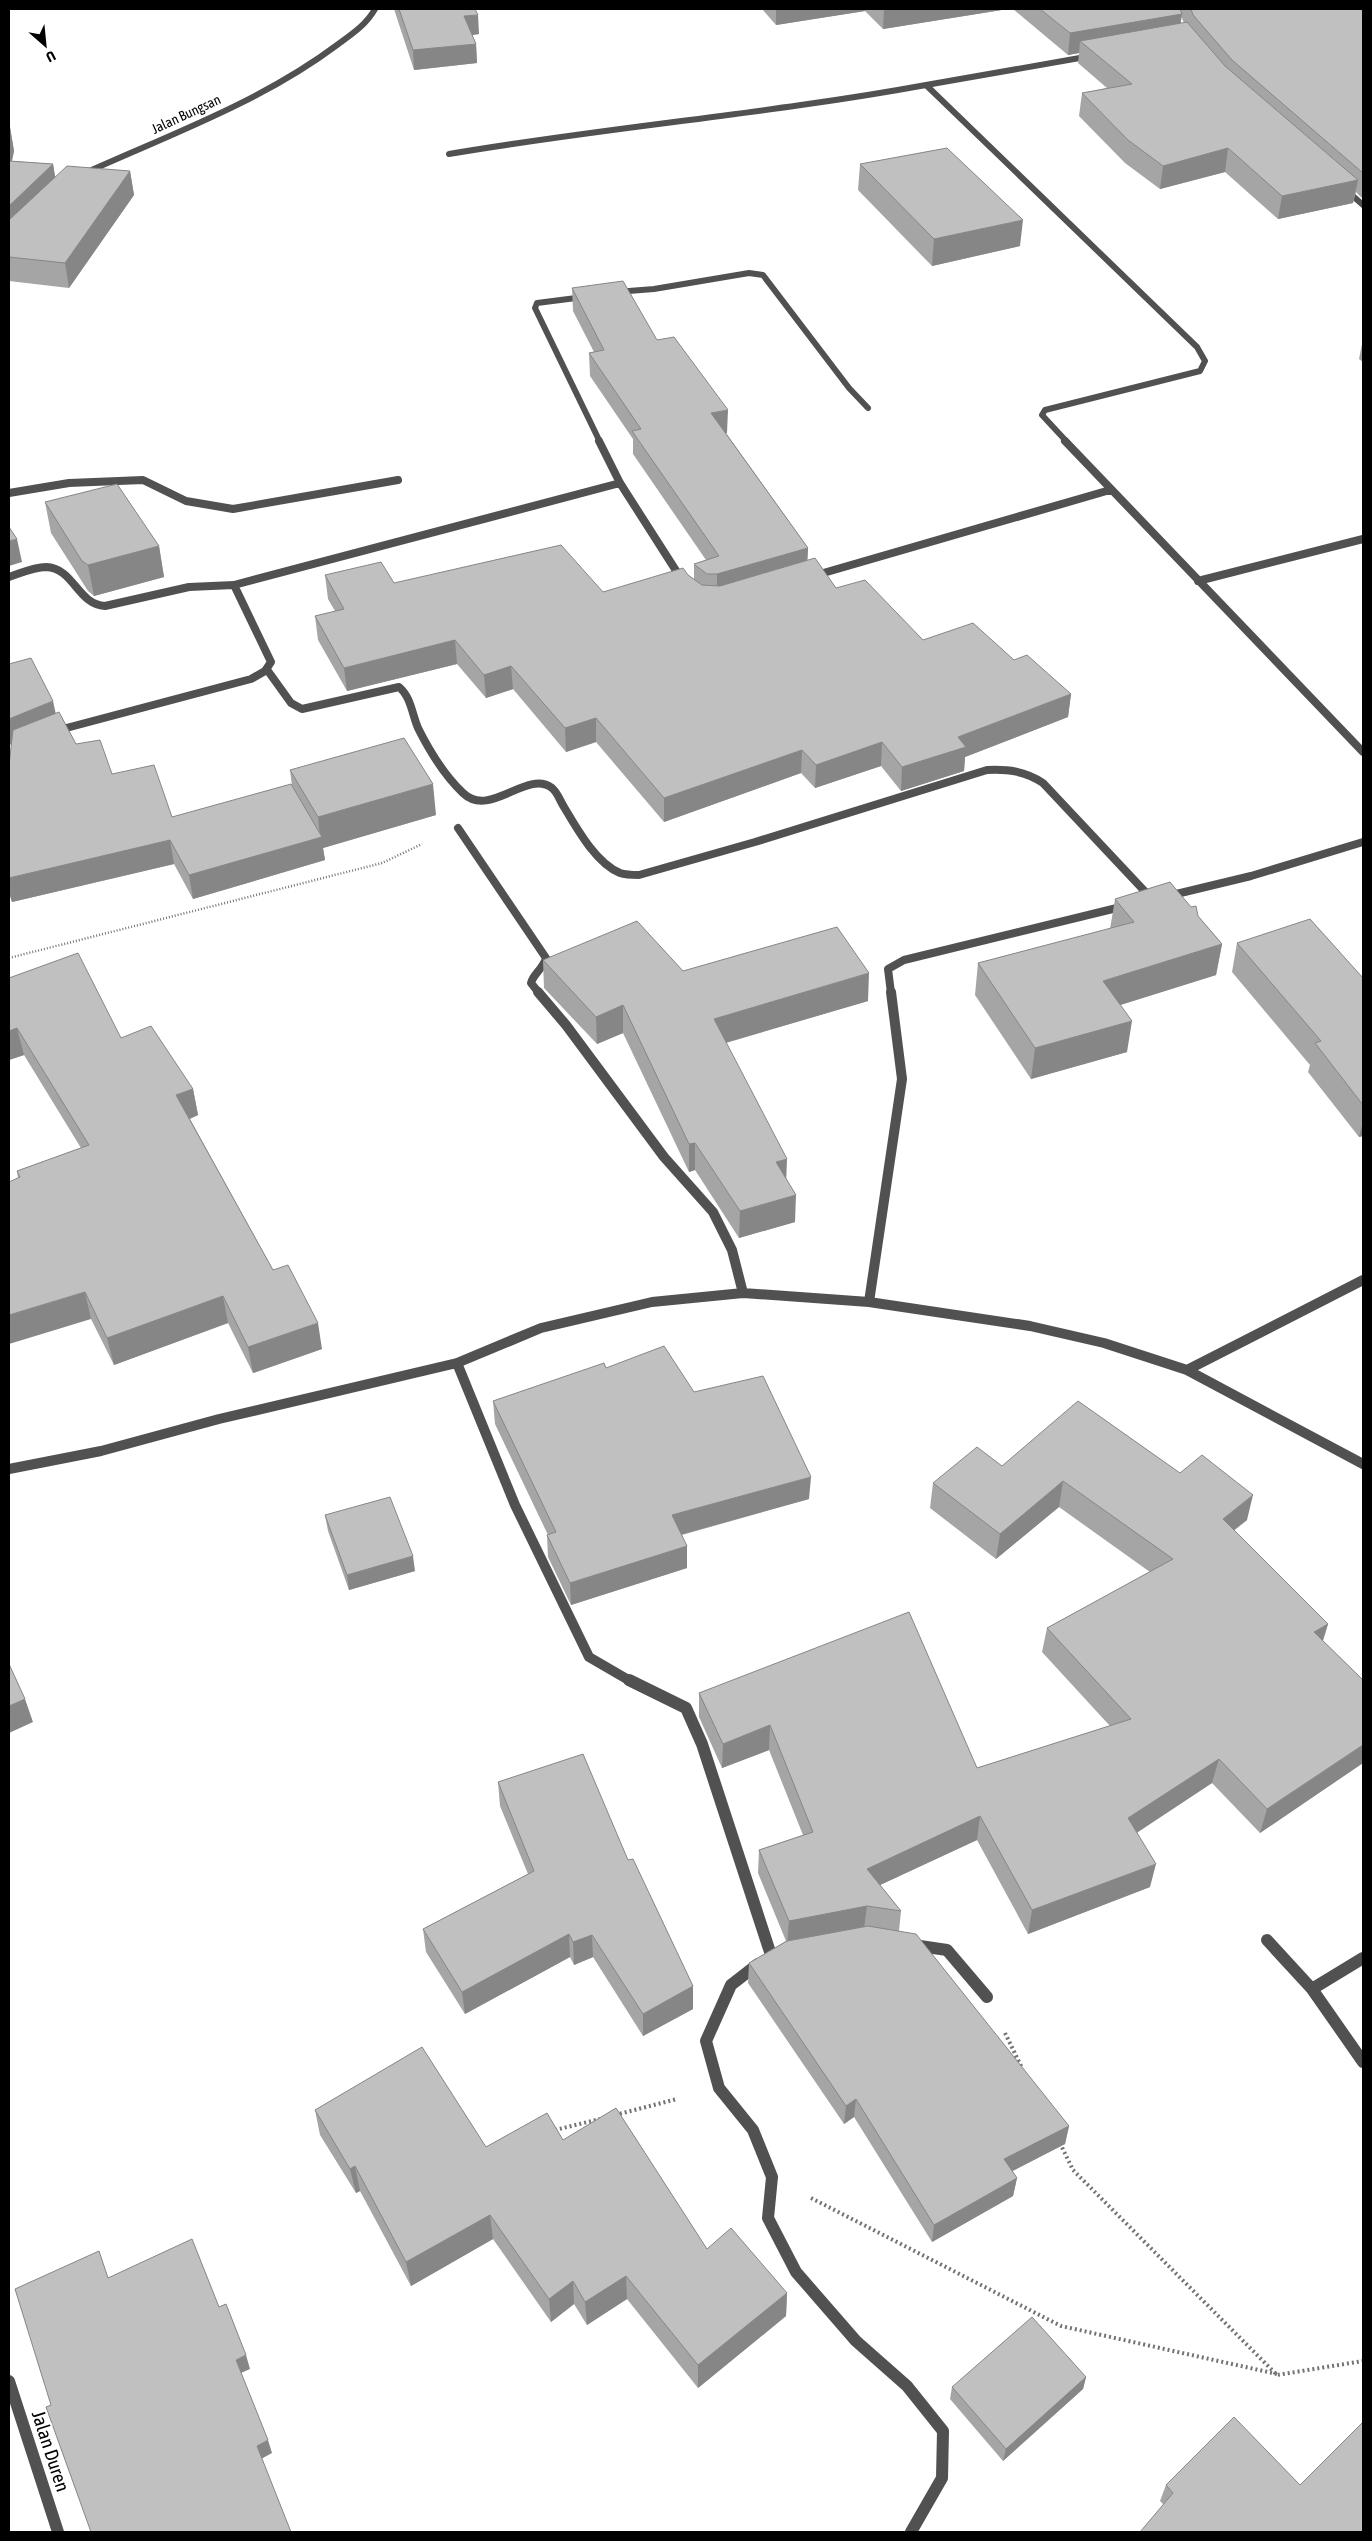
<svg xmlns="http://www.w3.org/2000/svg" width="1372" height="2541" font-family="'Asap Condensed',sans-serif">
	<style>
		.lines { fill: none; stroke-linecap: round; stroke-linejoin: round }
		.path-far1 { stroke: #737373; stroke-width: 2.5; stroke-dasharray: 1 2; stroke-linecap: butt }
		.path { stroke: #737373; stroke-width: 4; stroke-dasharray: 2 3; stroke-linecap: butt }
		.minor-far3 { stroke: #515151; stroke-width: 6 }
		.minor-far2 { stroke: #515151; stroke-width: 8 }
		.minor-far1 { stroke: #515151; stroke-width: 10 }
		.minor { stroke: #515151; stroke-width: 12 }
		.wall { fill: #a5a5a5; fill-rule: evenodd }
		.shaded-wall { fill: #868686 }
		.building { fill: #c0c0c0; stroke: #868686 }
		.labels { text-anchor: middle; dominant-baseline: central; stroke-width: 4; stroke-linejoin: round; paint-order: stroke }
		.far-street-label { font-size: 14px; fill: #000; stroke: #fff }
		.near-street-label { font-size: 19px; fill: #000; stroke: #fff }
	</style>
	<rect width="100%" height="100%" fill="#fff"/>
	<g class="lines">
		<path class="path-far1" d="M9,958L382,863L422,844"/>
		<path class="path" d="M1005,2033L1022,2068
			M615,2115L677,2099
			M555,2130L600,2119
			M1060,2143L1073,2170L1277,2375L1363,2361
			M811,2198L1061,2326L1277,2374"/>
		<path class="minor-far3" d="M449,154C607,127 768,114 926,85
			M83,174C169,135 261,102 337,45C352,34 366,25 375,9
			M1345,189L1363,205
			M616,292L654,289L749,273L763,275L849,388L868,408
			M584,297L537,303L535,308L600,442
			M1067,442L1042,415L1045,410L1200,371L1205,361L1197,347L926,85L1091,56"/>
		<path class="minor-far2" d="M599,441L620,483L682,580
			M1065,441L1363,752
			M9,493L69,483L143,480L186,501L233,509L398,480
			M813,576L1110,490
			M9,577C21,573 34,567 46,567C74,568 77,604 105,606L189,587L234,585
			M1198,581L1363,539
			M268,671L291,703L302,709L399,687C411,697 412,714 418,728C429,750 445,776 463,793C490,819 527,769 552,788C558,793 560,801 564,807C577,829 596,863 620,873C626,875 633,875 639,875L755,842L987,770C1008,769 1025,771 1043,783L1152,899
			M55,731L251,679L265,671L271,662L234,585L620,483
			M458,828L546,958C543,969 533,974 531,983L539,993
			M1168,896L1251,876L1363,842
			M891,993L888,969L904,960L1125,906"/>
		<path class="minor-far1" d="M538,992L566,1025L664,1157L713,1212L732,1250L743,1293
			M869,1302L902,1079L891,992
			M457,1363L515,1505L589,1657L632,1682
			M1187,1370L1363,1280
			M9,1469L101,1451L219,1419L457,1363L541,1328L652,1302L743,1293L869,1302L1030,1326L1104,1343L1187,1370L1363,1464"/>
		<path class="minor" d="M629,1680L686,1708L702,1744L771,1955
			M1267,1940L1312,1989L1363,2062
			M913,1945L947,1950L987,1997
			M758,1964L731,1985L706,2041L719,2088L753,2130L772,2177L768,2218L796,2272L856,2341L907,2386L943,2431L942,2478L911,2532
			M1312,1989L1363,1958
			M9,2381L58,2532"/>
	</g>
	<path class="wall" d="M394,9H475L479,34L472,35L476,44L477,63L414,70Z
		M762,9H1008L883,29L865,11L776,25Z
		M1013,9H1363V199L1356,192L1353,203L1278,219L1225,172L1160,189L1125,163L1079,116L1082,93L1107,88L1078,63L1079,53L1068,55ZM1181,16L1184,23H1180Z
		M9,127H10L14,151L12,161L53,164L55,177L130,171L134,195L69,288L9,281Z
		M860,164L1020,246L932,266L858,190Z
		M572,288L657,340L727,433H726L808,548L807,561L836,588L923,640L1014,660L1071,694L1068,717L965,757L964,771L901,791L881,766L815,788L801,773L664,822L596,742L566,752L513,689L486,698L457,664L347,691L318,640L315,616L335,611L328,599L325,575L394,583L603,592L688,575L694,579V564L706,560L633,454V439L590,376L589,353L594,352L573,311Z
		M1363,343V362L1359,359L1362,344Z
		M45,502L159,546L164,577L94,596L88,591L51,533Z
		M9,664L55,713L76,744L112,774L172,817L292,786L290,770L436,815L323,848L325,860L193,899L174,864L12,902L9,894V765L12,744L9,745Z
		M1115,899L1198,916L1222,944L1216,975L1120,1005L1127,1052L1031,1079L975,995L978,963L1110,929Z
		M1237,943L1363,978V1136L1359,1137L1308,1072L1310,1065L1232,972Z
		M543,960L683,971L868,1001L726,1043L786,1178L795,1222L739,1238L695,1170L689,1172L623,1033L597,1044L544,988Z
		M9,978L121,1038L193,1089L198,1115L190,1119L273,1270L322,1349L253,1373L228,1323L114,1365L91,1319L18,1178L17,1171L81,1148L24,1055L9,1060Z
		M606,1368L694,1392L809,1499L682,1535L687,1568L571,1605L548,1557L547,1535H548L495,1424L493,1401Z
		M1002,1466L1247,1520L1234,1530L1328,1624L1323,1641L1363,1680V1763L1260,1833L1212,1783L1137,1832L1150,1887L1028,1934L977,1840L880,1885L901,1911L899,1931L1069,2126L1065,2144L1012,2171L1017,2178L1013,2196L932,2242L854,2117L844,2124L748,1983L749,1963L786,1941L758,1873L759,1850L803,1835L769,1750L722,1768L699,1717V1693L977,1768L1110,1726L1042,1652L1047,1628L1150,1572L1059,1507L996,1559L930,1508L933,1483Z
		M325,1515L415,1571L349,1590L328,1531Z
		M498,1782L628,1860L693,2009L643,2036L593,1957L574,1965L570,1957L465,2014L426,1952L423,1929L528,1874L500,1806Z
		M315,2110L486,2147L563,2140L707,2249L787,2293L786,2316L698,2388L627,2299L587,2325L574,2304L551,2322L493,2239L411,2286L360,2191L356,2193L320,2135Z
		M1086,2377L1083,2389L1003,2461L950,2399L952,2387Z
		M1166,2485H1300L1363,2532L1164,2505L1160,2501Z"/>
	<path class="shaded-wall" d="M776,9H865V11L776,25Z
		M884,9H1008L883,29Z
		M1182,14L1179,35L1080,41L1079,53L1068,55L1070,33Z
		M478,15L479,34L465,36L464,16Z
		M476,44L477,63L414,70L413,50Z
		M10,127L14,151L9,174V131Z
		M1228,148L1225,172L1160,189L1163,166Z
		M53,164L57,188L9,235V206Z
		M130,171L134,195L69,288L65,263Z
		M1358,180L1353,203L1278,219L1282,196Z
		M1023,220L1020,246L932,266L934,239Z
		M728,410L727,433L711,436V413Z
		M17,539L22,562L9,566V541Z
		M159,546L164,577L94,596L88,565Z
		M808,548L807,571L717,597V574Z
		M455,640L457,664L347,691L344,668Z
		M511,666L513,689L486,698L484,675Z
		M1071,694L1068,717L965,757L964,771L901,791L902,767L958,737Z
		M53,701L58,724L9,745V719Z
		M596,718V742L566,752L565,728Z
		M882,742L881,766L815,788L816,765Z
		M802,750L801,773L664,822V798Z
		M433,784L436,815L323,848L325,860L193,899L189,875L320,837L318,817Z
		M170,840L174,864L12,902L9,890V878Z
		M1222,944L1216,975L1098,1012L1103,981Z
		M869,973L868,1001L714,1046V1019Z
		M623,1005V1033L597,1044L596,1017Z
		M1132,1021L1127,1052L1031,1079L1035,1048Z
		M17,1028L24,1055L9,1060V1031Z
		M193,1089L198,1115L182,1122L176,1095Z
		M1363,1121V1136L1359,1137Z
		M695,1143V1170L689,1172V1144Z
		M787,1159L786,1186L776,1162Z
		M796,1195L795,1222L739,1238L740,1211Z
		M85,1292L91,1319L9,1344V1315Z
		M223,1296L228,1323L114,1365L107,1338Z
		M318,1323L322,1349L253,1373L248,1347Z
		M811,1477L809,1499L672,1537V1515Z
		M1063,1481L1059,1507L996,1559L1000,1534Z
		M1253,1495L1247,1520L1217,1544L1223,1519Z
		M687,1546V1568L571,1605L570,1583Z
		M413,1556L415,1571L349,1590L347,1575Z
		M1328,1624L1320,1649L1314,1632Z
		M25,1699L33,1722L9,1733V1706Z
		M770,1725L769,1750L722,1768L723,1744Z
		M1363,1745V1763L1260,1833L1267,1809Z
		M1219,1759L1212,1783L1123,1842L1128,1818Z
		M980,1816L977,1840L865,1892L867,1869Z
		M1156,1864L1150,1887L1028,1934L1032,1910Z
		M867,1906L864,1929L787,1944L789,1921Z
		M569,1934L570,1957L465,2014L462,1992Z
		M592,1935L593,1957L574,1965L573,1942Z
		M693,1986V2009L643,2036V2014Z
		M856,2099L854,2117L844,2124L846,2106Z
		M1069,2126L1065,2144L1001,2177L1004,2159Z
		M355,2166L360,2191L356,2193L350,2169Z
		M1017,2178L1013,2196L932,2242L934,2225Z
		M490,2215L493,2239L411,2286L406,2262Z
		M626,2276L627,2299L587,2325L585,2302Z
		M573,2281L574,2304L551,2322L549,2299Z
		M787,2293L786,2316L698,2388V2365Z
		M246,2355L250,2369L241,2373L236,2360Z
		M1086,2377L1083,2389L1003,2461L1006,2449Z
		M268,2440L272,2453L261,2459L257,2446Z"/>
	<path class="building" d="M399,9H475L478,15L464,16L476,44L413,50Z
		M1040,9H1180L1182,14L1070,33Z
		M1191,9H1363V173L1232,60L1193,15Z
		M1187,22L1225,66L1358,180L1282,196L1228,148L1163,166L1128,140L1082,93L1132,84L1080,41Z
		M947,148L1023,220L934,239L860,164Z
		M9,161L53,164L9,206Z
		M67,166L130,171L65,263L9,257V220Z
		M623,281L657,340L674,337L728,410L711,413L808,548L717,574H707L695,565L694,564L719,556L632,431L641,429L589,353L604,350L572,288Z
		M117,484L159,546L88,565L82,561L45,502Z
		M9,527L17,539L9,541Z
		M561,545L603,592L683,568L688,575L702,585L720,586L815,558L836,588L865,580L923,640L973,623L1014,660L1027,655L1071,694L958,737L966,747L902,767L882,742L816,765L802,750L664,798L596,718L565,728L511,666L484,675L455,640L344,668L315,616L344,609L325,575L381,562L394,583Z
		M31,658L53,701L9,719V664Z
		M59,712L76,744L100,740L112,774L154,765L172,817L291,784L322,837L189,875L170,840L9,878V765L13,730Z
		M404,738L433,784L318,817L290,770Z
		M1170,882L1191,907L1196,906L1198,916L1222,944L1103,981L1132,1021L1035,1048L978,963L1134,922L1115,899Z
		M1310,919L1363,978V1105L1315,1043L1321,1041L1237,943Z
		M637,921L683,971L837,927L869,973L714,1019L787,1159L776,1162L796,1195L740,1211L695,1143L689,1144L623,1005L596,1017L543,960Z
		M78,953L121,1038L151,1026L193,1089L176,1095L273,1270L288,1265L318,1323L248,1347L223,1296L107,1338L85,1292L9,1315V1182L20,1177L17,1171L89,1145L17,1028L9,1031V978Z
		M664,1346L694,1392L763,1376L811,1477L672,1515L687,1546L570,1583L547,1535L556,1532L493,1401L604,1363L606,1368Z
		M1078,1401L1180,1473L1202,1455L1253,1495L1223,1519L1328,1624L1314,1632L1363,1680V1745L1267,1809L1219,1759L1128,1818L1156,1864L1032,1910L980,1816L867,1869L901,1911L867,1906L789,1921L759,1850L813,1832L770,1725L723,1744L699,1693L909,1612L977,1768L1131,1719L1047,1628L1173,1559L1063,1481L1000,1534L933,1483L977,1447L1002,1466Z
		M390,1497L413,1556L347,1575L325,1515Z
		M9,1664L25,1699L9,1706Z
		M583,1754L628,1860L633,1859L693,1986L643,2014L592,1935L573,1942L569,1934L462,1992L423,1929L534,1871L498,1782Z
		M868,1926L916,1934L1069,2126L1004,2159L1017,2178L934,2225L856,2099L846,2106L749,1963L787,1941Z
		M422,2047L486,2147L547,2113L563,2140L616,2108L707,2249L731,2228L787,2293L698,2365L626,2276L585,2302L573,2281L549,2299L490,2215L406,2262L355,2166L350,2169L315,2110Z
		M192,2239L219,2307L226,2304L246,2355L236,2360L268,2440L257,2446L291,2532H91L46,2407L51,2405L15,2289L99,2251L108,2278Z
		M1032,2317L1086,2377L1006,2449L952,2387Z
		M1234,2417L1300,2485L1363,2422V2532H1140L1173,2493L1166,2485Z"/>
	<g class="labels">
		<g class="far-street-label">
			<text transform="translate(186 114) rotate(-25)">Jalan Bungsan</text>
		</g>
		<g class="near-street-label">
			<text transform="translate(51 2451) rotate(72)">Jalan Duren</text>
		</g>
	</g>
	<rect width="1372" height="2541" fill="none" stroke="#000000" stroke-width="20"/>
	<g transform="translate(45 45) rotate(153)" stroke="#ffffff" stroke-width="4" paint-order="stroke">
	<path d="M0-4L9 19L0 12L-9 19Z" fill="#000000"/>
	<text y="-8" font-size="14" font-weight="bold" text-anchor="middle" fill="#000000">U</text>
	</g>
</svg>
